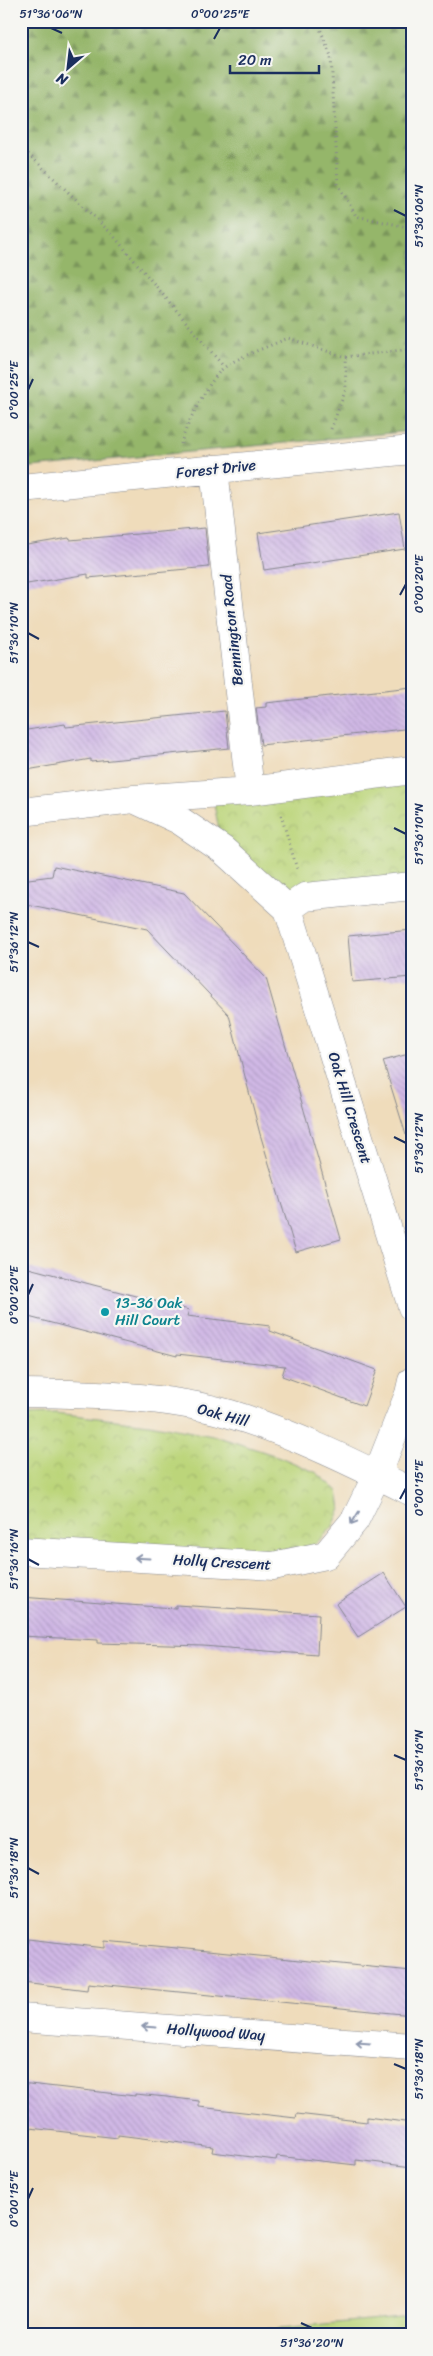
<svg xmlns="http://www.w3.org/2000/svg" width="433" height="2356" font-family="Sriracha,sans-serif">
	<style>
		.forest { fill: url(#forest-firs); stroke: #587264 }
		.park { fill: url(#park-crowns); stroke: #6c826c }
		.garden { fill: #bcd57a; stroke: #6c826c }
		.building { fill: url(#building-back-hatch) }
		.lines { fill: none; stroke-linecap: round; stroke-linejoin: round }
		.minor-casing { stroke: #85868c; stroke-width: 29 }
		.path { stroke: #85868c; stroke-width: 3; stroke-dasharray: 1 4; stroke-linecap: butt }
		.minor { stroke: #fff; stroke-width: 28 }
		.oneway { stroke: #8d97ae }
		.ticks { fill: none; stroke: #1b2f5e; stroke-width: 2 }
		.culture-dot { fill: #0f9aa8; stroke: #f6f6f2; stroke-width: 2 }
		.labels { text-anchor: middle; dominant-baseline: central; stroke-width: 4.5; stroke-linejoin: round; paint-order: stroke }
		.street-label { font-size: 15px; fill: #1b2f5e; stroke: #f6f6f2 }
		.culture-label { font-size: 15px; fill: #0d838f; stroke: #f6f6f2; text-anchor: start }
		.neatline { fill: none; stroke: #1b2f5e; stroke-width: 2 }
		.ticks-label { font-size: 12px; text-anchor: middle; fill: #1b2f5e }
	</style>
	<defs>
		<pattern id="forest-firs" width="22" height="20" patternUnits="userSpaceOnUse" patternTransform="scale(1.25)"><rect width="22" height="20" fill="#95b66a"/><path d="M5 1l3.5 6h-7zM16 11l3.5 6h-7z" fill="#79945a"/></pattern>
		<pattern id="park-crowns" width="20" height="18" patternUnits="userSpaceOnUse" patternTransform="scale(1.25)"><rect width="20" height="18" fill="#bcd57a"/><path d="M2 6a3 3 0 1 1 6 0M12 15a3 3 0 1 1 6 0" fill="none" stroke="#a1b76c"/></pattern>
		<pattern id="building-back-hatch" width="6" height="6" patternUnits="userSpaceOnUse" patternTransform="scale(1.25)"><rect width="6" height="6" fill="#d0b8e5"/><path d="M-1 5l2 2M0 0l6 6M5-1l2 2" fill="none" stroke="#b29ec7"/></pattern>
	</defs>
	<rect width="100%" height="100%" fill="#f6f6f2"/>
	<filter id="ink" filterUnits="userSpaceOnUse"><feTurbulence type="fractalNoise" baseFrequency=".02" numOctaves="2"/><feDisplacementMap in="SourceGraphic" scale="10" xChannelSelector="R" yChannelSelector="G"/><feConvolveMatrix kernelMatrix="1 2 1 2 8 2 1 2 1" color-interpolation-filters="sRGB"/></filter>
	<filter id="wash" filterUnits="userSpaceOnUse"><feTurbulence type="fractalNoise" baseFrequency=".0096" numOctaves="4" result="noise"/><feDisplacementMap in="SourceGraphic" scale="20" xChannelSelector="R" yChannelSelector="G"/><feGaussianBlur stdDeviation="1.12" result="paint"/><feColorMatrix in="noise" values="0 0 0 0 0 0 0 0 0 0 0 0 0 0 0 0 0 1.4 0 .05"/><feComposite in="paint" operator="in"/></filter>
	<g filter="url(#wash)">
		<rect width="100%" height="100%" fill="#efdcbb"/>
		<path class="forest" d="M21,21H412V431L21,468Z"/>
		<path class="park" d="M412,770V886L288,909L223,850L212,794Z
			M56,1413L149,1424L218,1437L280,1457L317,1473L338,1491L341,1509L332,1528L313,1546L260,1553L21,1542V1414Z"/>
		<path class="garden" d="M412,2316V2335H204Z"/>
		<g id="blocks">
			<path class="building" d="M399,512L405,549L264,570L258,533Z
				M205,528L209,567L88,578V574L21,585V546L69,538L70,540Z
				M412,687V728L261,745L256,708L266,707V703Z
				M225,711L229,748L91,762V759L21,771V731L65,724L66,727Z
				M54,866L184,893L266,978L341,1239L296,1252L260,1134L229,1015L147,929L21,903V880L52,876Z
				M412,930V977L352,982L348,936Z
				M412,1053V1134L406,1135L383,1061Z
				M21,1266L189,1310L187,1316L270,1326V1331L377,1370L364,1406L282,1376L285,1366L177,1354V1356L21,1315Z
				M384,1573L406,1607L358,1637L336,1604Z
				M21,1597L128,1605L176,1608V1605L319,1614L317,1655L203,1646L98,1643V1640L21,1636Z
				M28,1939L105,1948V1941L412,1971V2015L88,1983L87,1990L23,1982Z
				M21,2083L135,2096V2094L167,2097L199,2101V2107L296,2118L297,2114L367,2122V2117L412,2123V2167L356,2160V2165L277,2156L276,2160L212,2152L213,2147L118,2135V2138L21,2127Z"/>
		</g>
	</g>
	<g filter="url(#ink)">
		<use href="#blocks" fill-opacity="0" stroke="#85868c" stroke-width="1"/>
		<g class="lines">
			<defs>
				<path id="minor" d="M214,469L250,791
					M21,488L412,450
					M134,799L179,820L223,850L288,909L412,1307
					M21,812L134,799L250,791L412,770
					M288,909L305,897L412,886
					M21,1393C87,1394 166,1395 230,1414C293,1433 353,1463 412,1492
					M21,1551L273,1566L326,1555L355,1520L377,1475L409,1394L412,1381
					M21,2018L412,2047"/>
			</defs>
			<use href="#minor" class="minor-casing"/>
			<path class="path" d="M317,21L331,56L338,184L356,216L412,228
				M21,147L112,234L224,367
				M331,429L346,389L345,357
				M181,444C184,428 211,376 225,367C240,356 270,346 288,338L345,357L412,349
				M281,815L297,869"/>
			<use href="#minor" class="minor"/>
		</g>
		<defs><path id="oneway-shaft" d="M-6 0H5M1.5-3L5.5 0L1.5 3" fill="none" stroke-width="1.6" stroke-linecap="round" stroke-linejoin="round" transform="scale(1.25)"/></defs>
		<g class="oneway">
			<use href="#oneway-shaft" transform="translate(355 1518) rotate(122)"/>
			<use href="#oneway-shaft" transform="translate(142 1558) rotate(-177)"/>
			<use href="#oneway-shaft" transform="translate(149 2027) rotate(-176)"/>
			<use href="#oneway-shaft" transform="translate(363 2043) rotate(-176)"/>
		</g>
	</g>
	<path class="ticks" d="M51,28L62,33M214,39L220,28M394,210L406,216M28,390L33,379M400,595L406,584M28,633L39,639M394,828L406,834M28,942L39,947M394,1137L406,1143M28,1295L33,1284M400,1499L406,1488M28,1559L39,1565M394,1755L406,1760M28,1868L39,1874M394,2064L406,2069M28,2199L33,2188M301,2323L312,2328"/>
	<circle class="culture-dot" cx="105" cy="1312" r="5"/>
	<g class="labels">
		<g class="street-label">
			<text transform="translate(216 469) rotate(-6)">Forest Drive</text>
			<text transform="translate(232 630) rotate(-96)">Bennington Road</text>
			<text transform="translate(350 1108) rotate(73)">Oak Hill Crescent</text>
			<text transform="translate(223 1415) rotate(15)">Oak Hill</text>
			<text transform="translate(222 1562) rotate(3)">Holly Crescent</text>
			<text transform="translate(216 2032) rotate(4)">Hollywood Way</text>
		</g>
		<g class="culture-label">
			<text x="115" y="1303">13-36 Oak<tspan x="115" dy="17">Hill Court</tspan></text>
		</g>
	</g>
	<rect width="433" height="2356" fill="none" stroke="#f6f6f2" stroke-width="55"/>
	<g transform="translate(68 68) rotate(208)" stroke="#f6f6f2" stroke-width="4" paint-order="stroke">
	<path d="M0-4L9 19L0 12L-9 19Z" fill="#1b2f5e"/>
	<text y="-8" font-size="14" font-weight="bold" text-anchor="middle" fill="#1b2f5e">N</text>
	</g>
	<path d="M230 65v8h89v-8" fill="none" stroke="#1b2f5e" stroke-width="2.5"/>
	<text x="238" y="65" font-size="15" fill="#1b2f5e" stroke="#f6f6f2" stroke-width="4" paint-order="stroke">20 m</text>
	<rect x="28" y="28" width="378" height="2300" class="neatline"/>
	<g class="ticks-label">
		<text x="51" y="18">51°36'06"N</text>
		<text x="220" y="18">0°00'25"E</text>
		<text transform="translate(419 216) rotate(-90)" y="4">51°36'06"N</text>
		<text transform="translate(14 390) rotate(-90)" y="4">0°00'25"E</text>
		<text transform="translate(419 584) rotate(-90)" y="4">0°00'20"E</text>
		<text transform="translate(14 633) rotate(-90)" y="4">51°36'10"N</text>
		<text transform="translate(419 834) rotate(-90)" y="4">51°36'10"N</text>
		<text transform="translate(14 942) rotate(-90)" y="4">51°36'12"N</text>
		<text transform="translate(419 1143) rotate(-90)" y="4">51°36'12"N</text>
		<text transform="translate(14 1295) rotate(-90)" y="4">0°00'20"E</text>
		<text transform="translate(419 1488) rotate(-90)" y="4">0°00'15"E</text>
		<text transform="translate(14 1559) rotate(-90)" y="4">51°36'16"N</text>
		<text transform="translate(419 1760) rotate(-90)" y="4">51°36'16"N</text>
		<text transform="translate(14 1868) rotate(-90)" y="4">51°36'18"N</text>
		<text transform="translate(419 2069) rotate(-90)" y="4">51°36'18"N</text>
		<text transform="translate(14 2199) rotate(-90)" y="4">0°00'15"E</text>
		<text x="312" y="2347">51°36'20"N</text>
	</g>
</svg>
